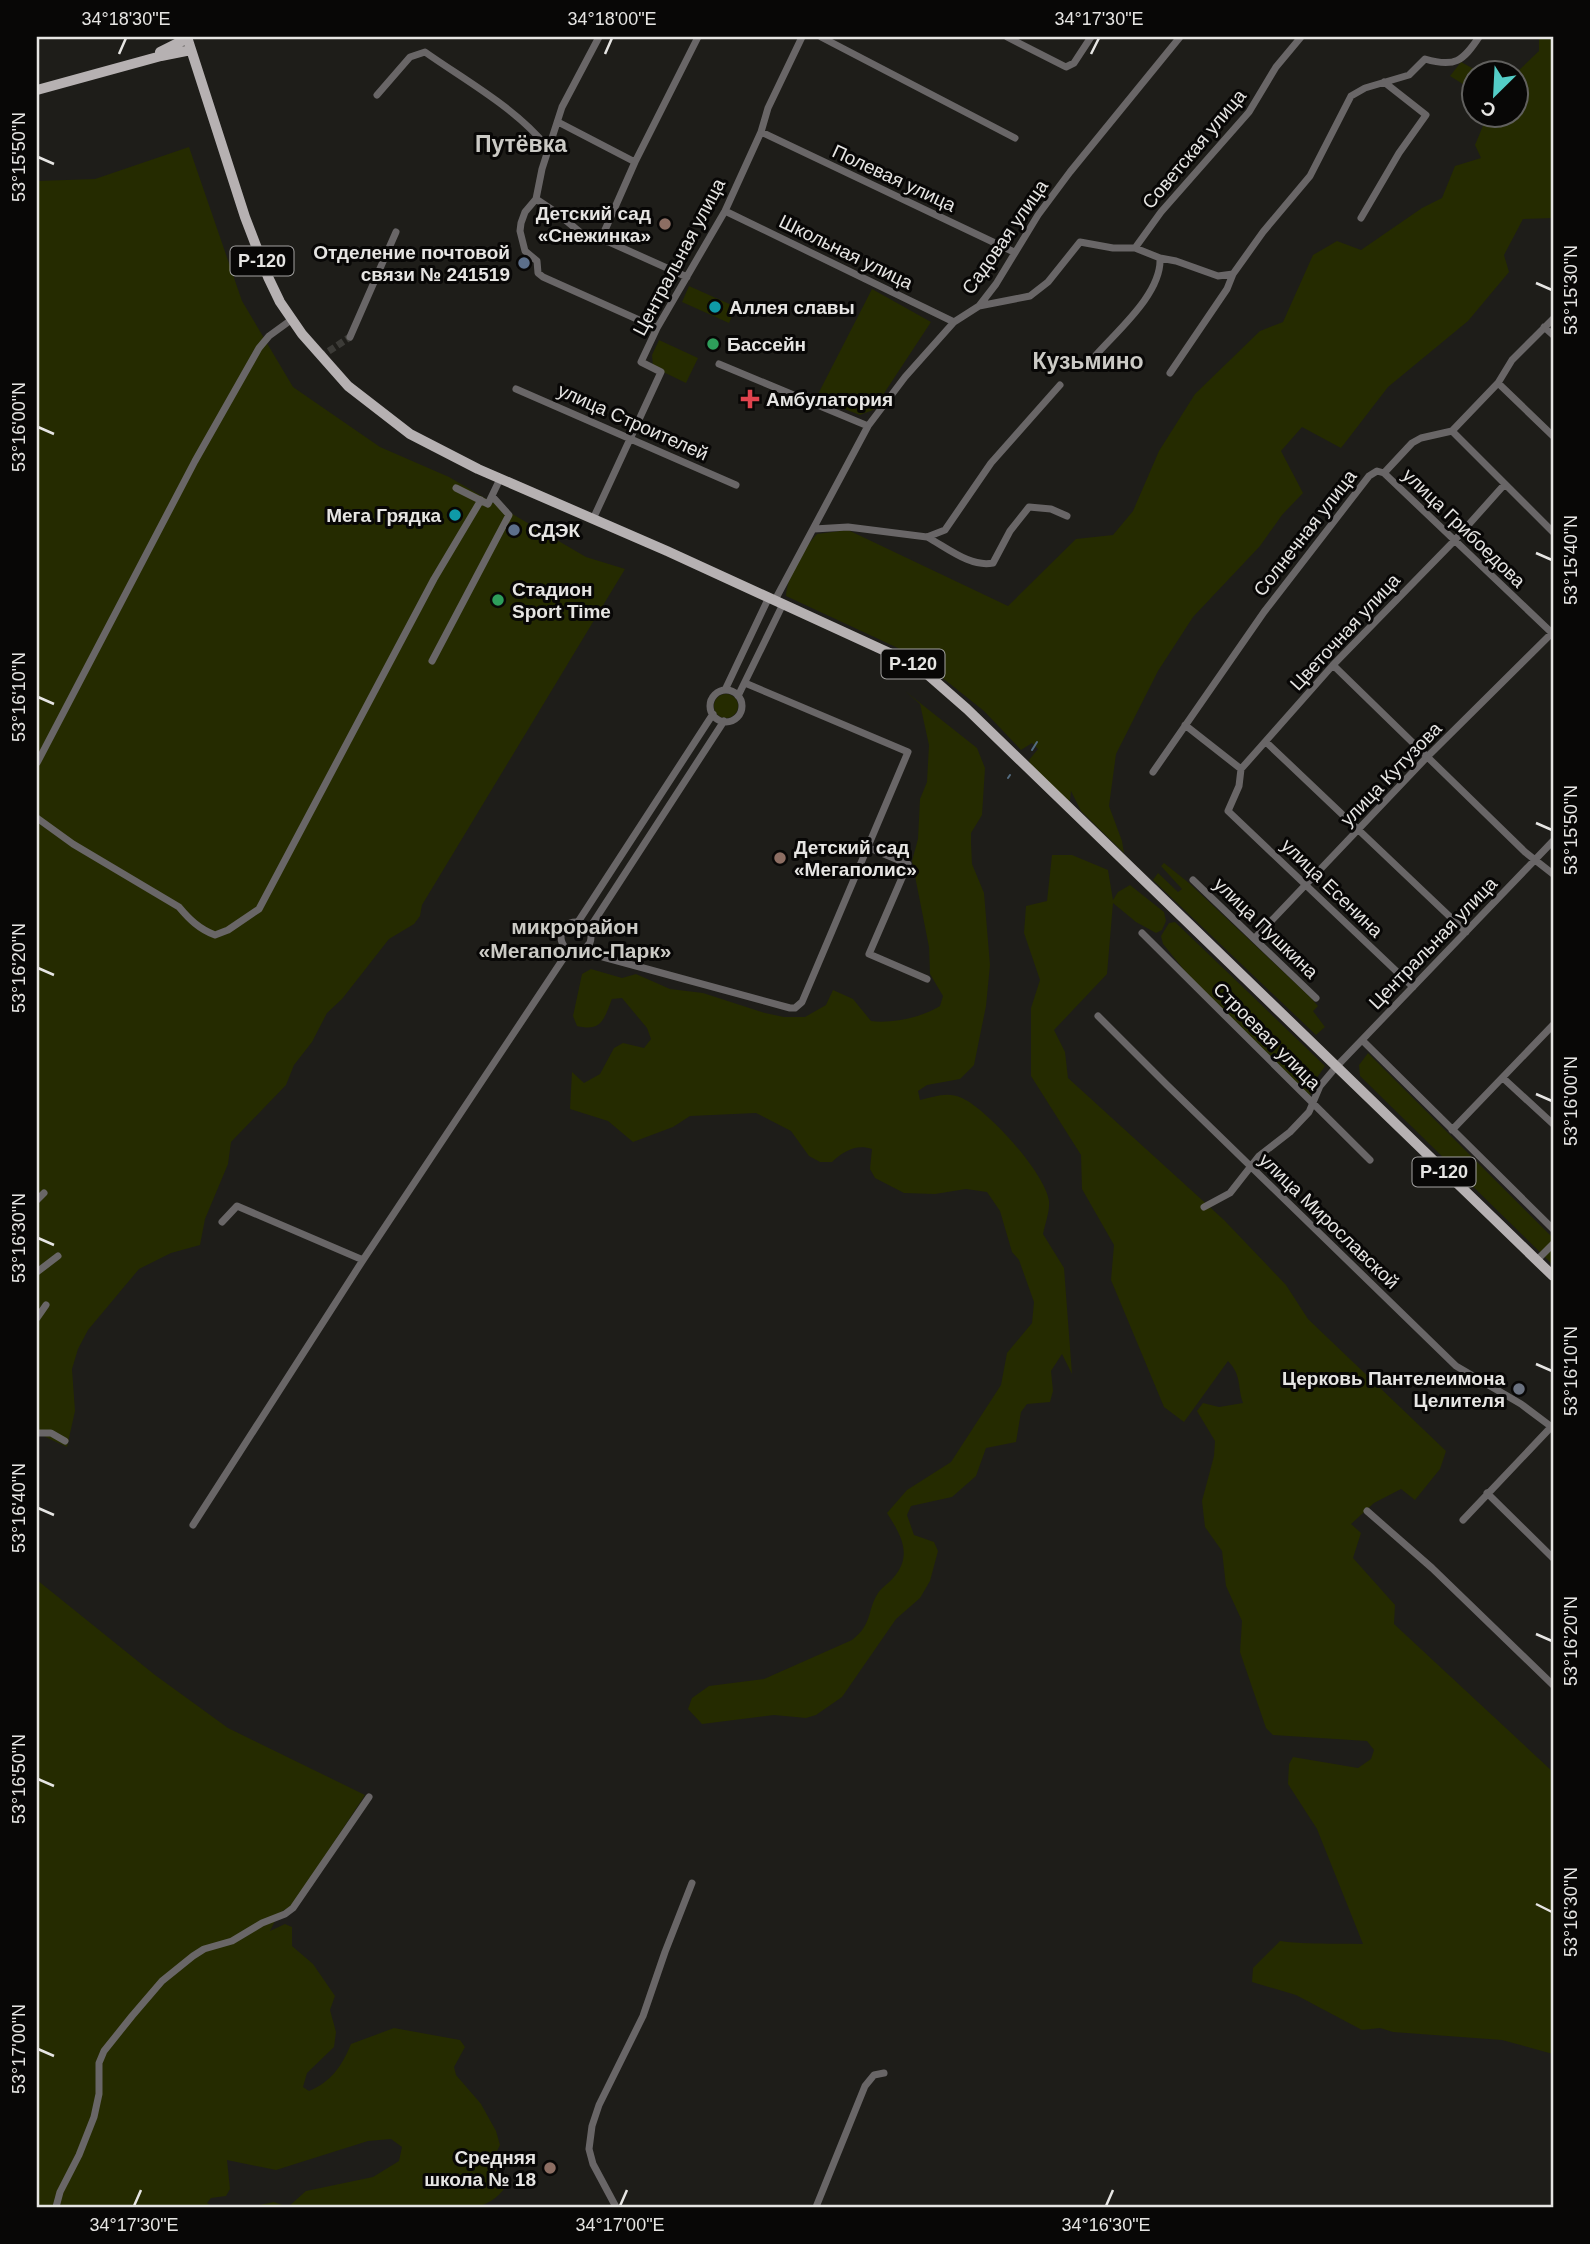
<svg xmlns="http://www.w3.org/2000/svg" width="1590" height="2244" font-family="Arial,sans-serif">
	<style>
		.green { fill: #252b00 }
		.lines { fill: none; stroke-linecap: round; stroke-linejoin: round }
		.stream { stroke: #546c81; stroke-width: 2 }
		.minor-tunnel { stroke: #3c3b37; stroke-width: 7; stroke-dasharray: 7 3.5; stroke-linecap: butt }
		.minor { stroke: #696667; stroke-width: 7 }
		.major { stroke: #b6b1b2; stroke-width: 10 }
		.ticks { fill: none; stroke: #e6e5e3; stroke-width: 2.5 }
		.education-dot { fill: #8d6e63; stroke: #080706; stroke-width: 2.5 }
		.service-dot { fill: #5c6f8a; stroke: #080706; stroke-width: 2.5 }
		.culture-dot { fill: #0f9aa8; stroke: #080706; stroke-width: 2.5 }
		.leisure-dot { fill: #2e9e5b; stroke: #080706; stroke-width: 2.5 }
		.health-dot { fill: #e0444e; stroke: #080706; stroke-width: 2.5 }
		.worship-dot { fill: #6b7280; stroke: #080706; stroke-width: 2.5 }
		.labels { text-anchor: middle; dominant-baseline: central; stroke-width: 6; stroke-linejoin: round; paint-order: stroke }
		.shield { fill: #080706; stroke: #a3a2a1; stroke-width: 2 }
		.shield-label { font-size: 18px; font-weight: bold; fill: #e6e5e3 }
		.street-label { font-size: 19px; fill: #e6e5e3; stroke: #080706 }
		.poi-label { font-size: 19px; font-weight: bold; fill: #e6e5e3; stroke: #080706; text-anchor: start }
		.neighbourhood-label { font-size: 21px; font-weight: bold; fill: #cbcac5; stroke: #080706 }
		.quarter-label { font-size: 23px; font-weight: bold; fill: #cbcac5; stroke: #080706 }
		.neatline { fill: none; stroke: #e6e5e3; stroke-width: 2.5 }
		.ticks-label { font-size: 18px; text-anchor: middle; fill: #e6e5e3 }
	</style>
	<rect width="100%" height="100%" fill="#1e1d19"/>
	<path class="green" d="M1539,37H1553V218L1523,219L1504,255L1509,272L1468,321L1388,387L1341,448L1302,427L1281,451L1303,493L1282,515L1260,546L1193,617L1158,671L1116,754L1109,806L1122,841L1124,853L1081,811L1071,791L1070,801H1067L1030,763L1029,760L1038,749L1032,743L1021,750L984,711L915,656L786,596C787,576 804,548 817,534L848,530L1008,606L1076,539L1113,535L1133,511L1159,451L1195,394L1260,331L1283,322L1313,255L1337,241L1361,250L1422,208L1442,198L1455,166L1481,158L1475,145L1487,116H1516V73L1539,51Z
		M1461,62L1481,73L1474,74V91L1450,76Z
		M189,147L242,301L293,387L380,447L449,477L586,557L625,569L422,905L420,916L414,924L389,939L342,999L327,1013L312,1042L294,1065L286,1085L231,1142L228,1164L205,1219L200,1245L171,1253L139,1269L88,1330L78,1349L72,1369L75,1411L67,1447L37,1433V181L95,179Z
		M689,286L736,307L729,323L682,302Z
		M872,289L931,322L873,410L860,415L816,398Z
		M659,340L698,358L686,383L653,367L652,355Z
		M905,691L977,748L985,768L982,815L971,833V843L972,864L984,893L990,965L986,1006L974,1065L960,1079L927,1085L918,1091L920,1100C934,1097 947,1091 962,1098C988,1110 1045,1173 1049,1201C1050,1211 1045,1224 1043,1234L1064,1268L1072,1374L1062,1354L1051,1371L1053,1391L1050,1402L1027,1404L1021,1412L1016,1442L986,1448L976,1476L952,1497L911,1506L907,1515L914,1535L934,1542L938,1551L930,1581L920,1598L896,1619L842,1697L816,1715L806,1718L774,1715L702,1724L688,1709L692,1698L709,1686L764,1679L852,1640C873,1624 867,1610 878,1593C883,1586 892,1581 897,1573C912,1552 899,1532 887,1513L907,1490L951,1462L1001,1385L1007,1353L1032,1323L1034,1302L1019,1260L1012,1252L1000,1211L987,1192L966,1189L935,1194L904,1193L875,1178L870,1169L872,1149C856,1144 844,1151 832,1162H820L809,1156L791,1131L756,1113L690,1116L673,1127L633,1142L608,1121L570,1109L572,1072L584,1083L600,1074L614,1048L623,1043L644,1048L651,1039L647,1028L622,998L612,999C604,1019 602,1032 577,1026L573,1016L582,974L591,969L622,978L636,974L670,989L703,993L765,1013L784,1017H805L826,1005L833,990L853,999L871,1021C891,1024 923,1017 940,1006L943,996L930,974L929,947L912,861L918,839L920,799L927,782L929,745L920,704Z
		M714 706a12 12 0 1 1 24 0a12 12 0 1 1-24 0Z
		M1052,855H1072L1108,870L1113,900L1118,892L1130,885L1164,912L1166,921L1162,930L1156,933L1136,922L1113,903L1107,974L1054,1030L1065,1052L1068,1078L1224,1220L1286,1285L1308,1319L1446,1451L1440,1469L1415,1500L1401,1489L1374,1503L1351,1524L1361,1533L1353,1558L1395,1605L1394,1624L1553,1772V2054L1502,2040L1393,2032L1380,2028L1362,2030L1296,1995L1252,1982L1253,1968L1280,1941C1309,1945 1334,1943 1363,1944L1317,1829L1288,1784L1289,1764L1293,1757L1358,1768L1371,1759L1374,1750L1367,1741L1273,1735L1266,1728L1240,1652L1242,1621L1226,1586L1222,1551L1205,1527L1202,1501L1214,1456L1215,1441L1197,1411L1203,1403L1219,1407L1243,1403C1237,1385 1242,1376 1228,1361L1184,1422L1164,1407L1111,1280L1114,1245L1082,1189L1081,1155L1031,1076V1008L1040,980L1024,933L1026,906L1047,901Z
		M1164,863L1189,883L1311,998L1318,1006L1313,1011L1325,1027L1316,1035L1153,880L1158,873L1178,892L1182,889L1161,866Z
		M1175,922L1325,1066L1314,1082L1309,1099L1198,987L1163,944L1161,936L1169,923Z
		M1368,1053L1553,1238V1265L1360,1076L1359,1065Z
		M37,1580L155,1675L228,1728L365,1795L292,1906L279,1913L270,1931L285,1924L292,1927V1946L313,1964L335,1996L330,2010L336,2032L334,2047L307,2073L303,2087L309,2091C331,2082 342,2066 351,2044L394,2028L460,2040L465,2047L454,2067L456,2075L481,2104L496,2131L500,2145L490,2165L508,2181C503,2195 490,2203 477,2207H251L274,2202L288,2207L306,2191L373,2177L399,2161L402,2147L391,2139L368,2141L276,2170L227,2160L230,2189L226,2196L211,2198L207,2203L213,2207H37Z"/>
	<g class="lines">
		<path class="stream" d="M1032,750L1037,742
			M1008,778L1010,775"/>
		<path class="minor-tunnel" d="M320,357L350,337"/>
		<path class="minor" d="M599,37L562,107L542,169L536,199L525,212L521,223L520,231L525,251L537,261L538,273L543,277L657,328
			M821,37L1015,138
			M1007,37L1066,67L1074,63L1091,37
			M377,95L410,57L425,52C466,81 516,108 548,148
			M558,122L635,162
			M761,132L1014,252
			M536,199L557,213L587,238L609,242L687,277
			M725,211L954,322
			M1361,218L1399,153L1426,115L1384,82
			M601,239L635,162L698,37
			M1135,248L1161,212L1249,112L1276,67L1301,37
			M979,306L1030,296L1048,282L1080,242L1113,248H1135L1160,258L1176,261L1218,276L1233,274L1263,232L1310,176L1351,96L1365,88L1409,75L1425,59C1455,68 1463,61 1479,37
			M1544,327L1553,335
			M350,337L396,232
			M1096,355C1118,330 1162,293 1160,258
			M719,364L868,426
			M1170,373L1227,289L1233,274
			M1498,383L1553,436
			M516,389L736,485
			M1452,431L1553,532
			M1384,473L1553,634
			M456,488L488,504L500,479
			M593,519L661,372L641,362L657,328L725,211L761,132L768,108L802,37
			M814,529L848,527L927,537L945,530L991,463L1060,385
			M927,537C946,547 971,568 993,563L1010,531L1029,507L1051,509L1067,516
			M775,600L868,426L905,377L954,322L979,306L996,284L1038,215L1070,172L1180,37
			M432,661L509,515L492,496
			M1333,665L1525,852L1553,874
			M725,690L769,597
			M710 706a16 16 0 1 1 32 0a16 16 0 1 1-32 0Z
			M738,696L783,604
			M1185,725L1241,769
			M1266,742L1466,932
			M37,763L195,461L259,348L269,336L291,320
			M1153,772L1264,612L1369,476L1377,471L1384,473L1412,443L1421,438L1452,431L1498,383L1512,360L1553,319
			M37,818L73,844L179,907C189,919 199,929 215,935L228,930L259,909L434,579L481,500
			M867,847L908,864L869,954L927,979
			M1193,880L1316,998
			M578,922L713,714
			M561 937a15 15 0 1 1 30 0a15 15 0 1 1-30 0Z
			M589,929L724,721
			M1142,933L1370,1160
			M1255,938L1427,757L1552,633
			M588,945L603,957L790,1008H795L802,1002L908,752L745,683
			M1413,987L1228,811L1239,786L1241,769L1333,665L1454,541L1504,485
			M1098,1016L1167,1085L1456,1366L1521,1404L1553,1428
			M1362,1040L1553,1229
			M1503,1078L1553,1124
			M1452,1130L1553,1025
			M37,1200L44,1193
			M1204,1207L1230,1193L1259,1156L1290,1132L1309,1112L1320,1086L1336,1067L1553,841
			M222,1222L237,1206L363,1260
			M1537,1260L1553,1244
			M37,1272L58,1256
			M37,1318L46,1305
			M37,1433H51L65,1441
			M1487,1493L1553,1558
			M1367,1511L1432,1568L1553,1685
			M1463,1520L1553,1425
			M193,1525L363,1260L569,950
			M56,2207L60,2192L79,2155L94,2117L99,2094V2063L104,2051L132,2016L162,1981L193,1956L204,1949L232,1941L262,1923L285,1914L293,1908L369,1797
			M616,2207L593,2164L589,2149L592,2126L599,2105L643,2016L665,1952L692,1883
			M816,2207L865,2086L874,2075L884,2073"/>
		<path class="major" d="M187,37L245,217L268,277L280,302L302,334L348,386L410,434L478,469L667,551L896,656L927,674L967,709L1553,1276
			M160,52L188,38
			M37,90L161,56L191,50"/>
	</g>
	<path class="ticks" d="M119,54L126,38M605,54L612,38M1091,54L1099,38M38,157L54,164M1536,283L1552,290M38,427L54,434M1536,553L1552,560M38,697L54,704M1536,823L1552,830M38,968L54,975M1536,1094L1552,1101M38,1238L54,1245M1536,1364L1552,1371M38,1508L54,1515M1536,1634L1552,1641M38,1779L54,1786M1536,1904L1552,1912M38,2049L54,2056M134,2206L141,2190M620,2206L627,2190M1106,2206L1113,2190"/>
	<g class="education-dot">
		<circle cx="665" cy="224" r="7"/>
		<circle cx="780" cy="858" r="7"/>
		<circle cx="550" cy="2168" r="7"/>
	</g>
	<g class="service-dot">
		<circle cx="524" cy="263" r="7"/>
		<circle cx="514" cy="530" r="7"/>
	</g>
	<g class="culture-dot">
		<circle cx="715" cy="307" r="7"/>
		<circle cx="455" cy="515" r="7"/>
	</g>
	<g class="leisure-dot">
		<circle cx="713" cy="344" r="7"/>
		<circle cx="498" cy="600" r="7"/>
	</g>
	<path class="health-dot" d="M746.5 388.5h7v7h7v7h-7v7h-7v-7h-7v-7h7z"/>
	<circle class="worship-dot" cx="1519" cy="1389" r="7"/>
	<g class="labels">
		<g class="shield">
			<rect x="230.5" y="246.5" width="63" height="29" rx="5"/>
			<rect x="881.5" y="649.5" width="63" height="29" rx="5"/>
			<rect x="1412.5" y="1157.5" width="63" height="29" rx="5"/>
		</g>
		<g class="shield-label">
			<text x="262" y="261">Р-120</text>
			<text x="913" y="664">Р-120</text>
			<text x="1444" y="1172">Р-120</text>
		</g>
		<g class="street-label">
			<text transform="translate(1194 149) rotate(-50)">Советская улица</text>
			<text transform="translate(894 178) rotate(25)">Полевая улица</text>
			<text transform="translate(1005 237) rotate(-55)">Садовая улица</text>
			<text transform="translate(846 252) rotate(26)">Школьная улица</text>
			<text transform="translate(679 257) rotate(-62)">Центральная улица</text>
			<text transform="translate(633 422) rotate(24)">улица Строителей</text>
			<text transform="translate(1464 528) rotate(44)">улица Грибоедова</text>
			<text transform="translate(1305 533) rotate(-52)">Солнечная улица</text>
			<text transform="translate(1345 632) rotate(-47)">Цветочная улица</text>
			<text transform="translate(1391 774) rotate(-46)">улица Кутузова</text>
			<text transform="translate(1332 888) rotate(44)">улица Есенина</text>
			<text transform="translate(1266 928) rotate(44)">улица Пушкина</text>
			<text transform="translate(1433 943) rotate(-46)">Центральная улица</text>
			<text transform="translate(1267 1036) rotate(45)">Строевая улица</text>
			<text transform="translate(1329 1221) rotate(44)">улица Мирославской</text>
		</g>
		<g class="poi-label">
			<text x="651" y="213" text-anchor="end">Детский сад<tspan x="651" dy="22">«Снежинка»</tspan></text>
			<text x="510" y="252" text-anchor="end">Отделение почтовой<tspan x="510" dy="22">связи № 241519</tspan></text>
			<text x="729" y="307">Аллея славы</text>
			<text x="727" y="344">Бассейн</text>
			<text x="766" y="399">Амбулатория</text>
			<text x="441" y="515" text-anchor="end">Мега Грядка</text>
			<text x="528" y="530">СДЭК</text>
			<text x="512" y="589">Стадион<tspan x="512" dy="22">Sport Time</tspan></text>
			<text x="794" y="847">Детский сад<tspan x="794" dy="22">«Мегаполис»</tspan></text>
			<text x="1505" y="1378" text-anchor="end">Церковь Пантелеимона<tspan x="1505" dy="22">Целителя</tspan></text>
			<text x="536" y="2157" text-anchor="end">Средняя<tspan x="536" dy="22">школа № 18</tspan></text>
		</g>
		<g class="neighbourhood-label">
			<text x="575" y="926">микрорайон<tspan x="575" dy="24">«Мегаполис-Парк»</tspan></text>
		</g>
		<g class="quarter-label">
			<text x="521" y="144">Путёвка</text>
			<text x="1088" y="361">Кузьмино</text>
		</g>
	</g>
	<rect width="1590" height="2244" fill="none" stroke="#080706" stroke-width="77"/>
	<g transform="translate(1495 94) rotate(204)"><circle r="33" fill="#080706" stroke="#61605e" stroke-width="2"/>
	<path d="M0-5L12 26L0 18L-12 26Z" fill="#54cdc7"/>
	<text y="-10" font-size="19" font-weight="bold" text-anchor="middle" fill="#e6e5e3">С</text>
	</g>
	<rect x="38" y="38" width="1514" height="2168" class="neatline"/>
	<g class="ticks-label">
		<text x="126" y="25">34°18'30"E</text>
		<text x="612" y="25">34°18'00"E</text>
		<text x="1099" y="25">34°17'30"E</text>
		<text transform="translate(19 157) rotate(-90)" y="6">53°15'50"N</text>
		<text transform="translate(1571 290) rotate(-90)" y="6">53°15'30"N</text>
		<text transform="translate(19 427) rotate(-90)" y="6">53°16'00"N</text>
		<text transform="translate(1571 560) rotate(-90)" y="6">53°15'40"N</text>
		<text transform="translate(19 697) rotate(-90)" y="6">53°16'10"N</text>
		<text transform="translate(1571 830) rotate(-90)" y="6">53°15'50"N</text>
		<text transform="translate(19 968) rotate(-90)" y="6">53°16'20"N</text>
		<text transform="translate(1571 1101) rotate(-90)" y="6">53°16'00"N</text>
		<text transform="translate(19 1238) rotate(-90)" y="6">53°16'30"N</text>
		<text transform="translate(1571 1371) rotate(-90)" y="6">53°16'10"N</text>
		<text transform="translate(19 1508) rotate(-90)" y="6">53°16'40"N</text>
		<text transform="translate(1571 1641) rotate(-90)" y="6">53°16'20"N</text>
		<text transform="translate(19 1779) rotate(-90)" y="6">53°16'50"N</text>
		<text transform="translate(1571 1912) rotate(-90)" y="6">53°16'30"N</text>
		<text transform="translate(19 2049) rotate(-90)" y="6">53°17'00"N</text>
		<text x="134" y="2231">34°17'30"E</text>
		<text x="620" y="2231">34°17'00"E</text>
		<text x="1106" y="2231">34°16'30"E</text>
	</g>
</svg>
